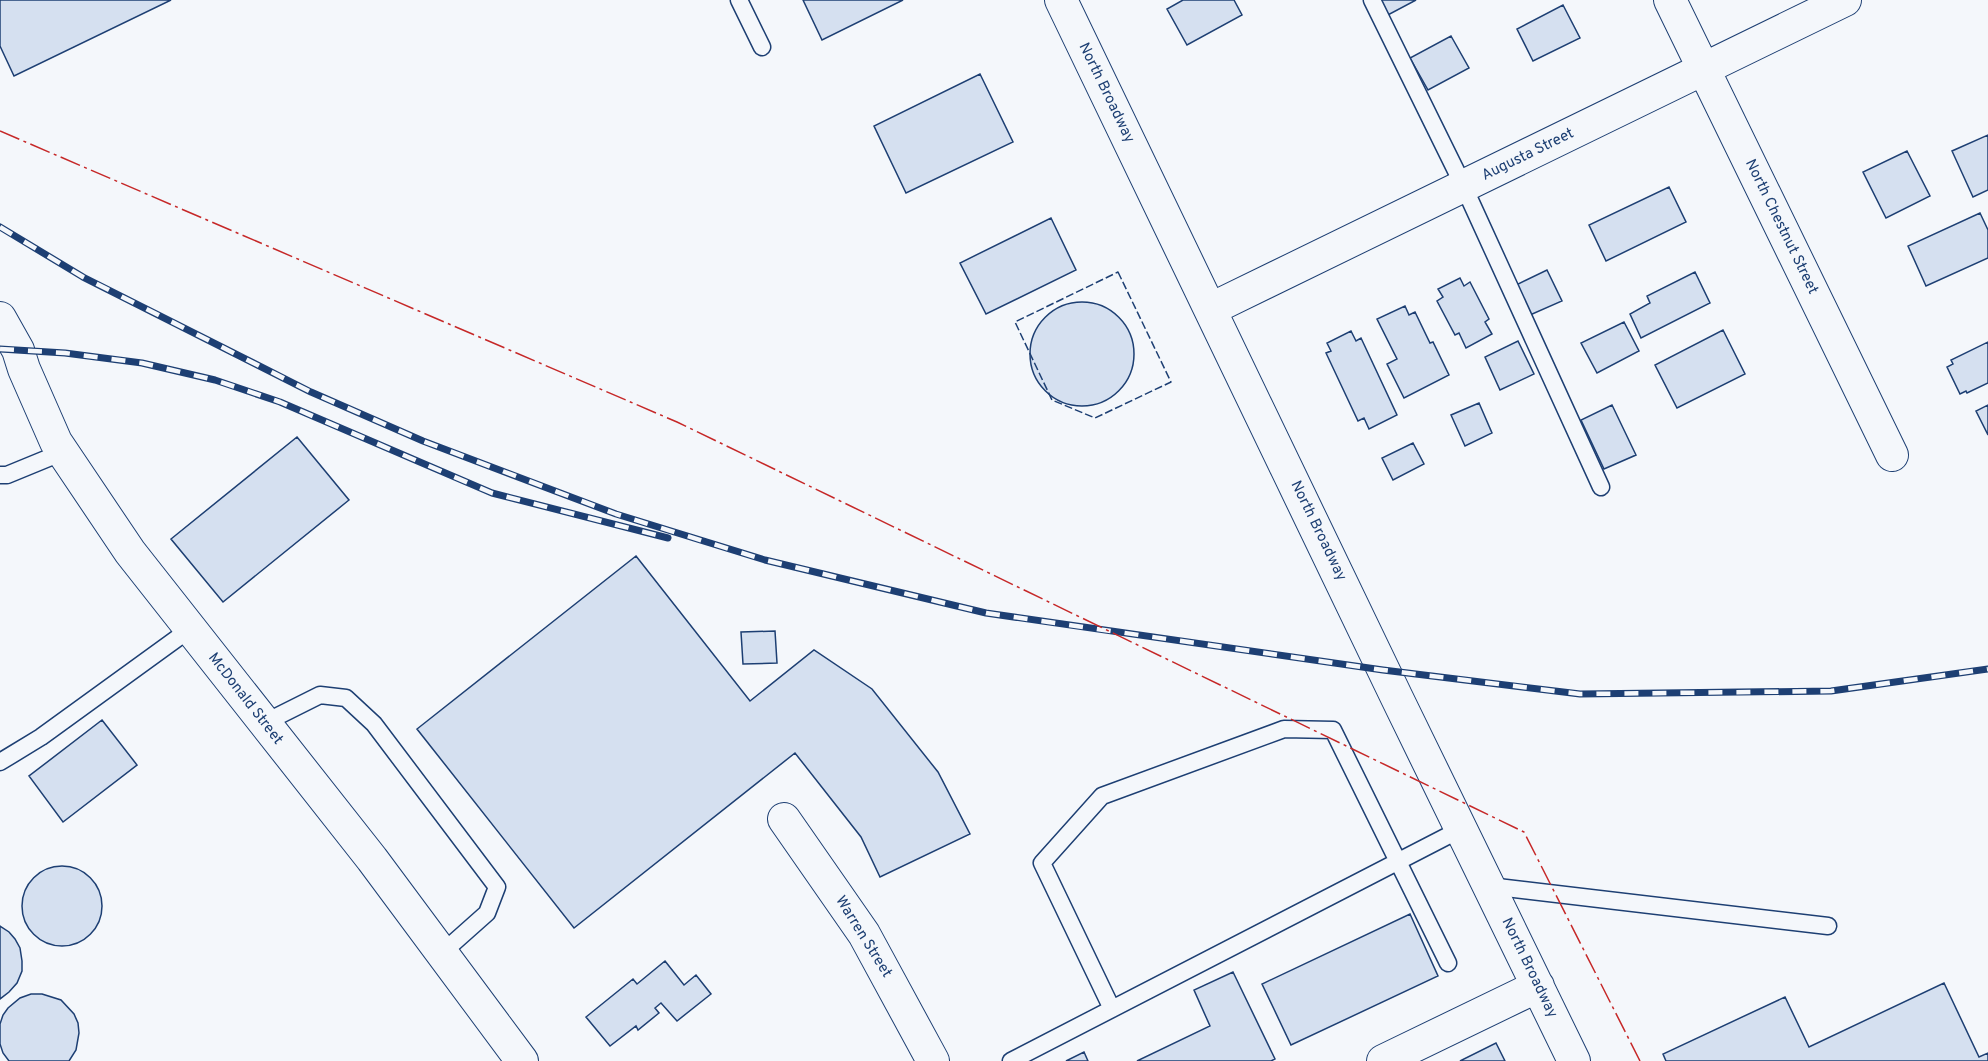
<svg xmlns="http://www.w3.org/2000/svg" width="1988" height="1061" font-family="Overpass,sans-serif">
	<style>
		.building { fill: #d5e0f0; stroke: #1d3f73; stroke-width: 1.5 }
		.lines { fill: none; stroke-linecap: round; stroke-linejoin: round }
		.service-casing { stroke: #1d3f73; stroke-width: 19 }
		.minor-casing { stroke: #1d3f73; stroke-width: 34 }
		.service { stroke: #f4f7fb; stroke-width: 16 }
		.minor { stroke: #f4f7fb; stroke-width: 32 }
		.rail-casing { stroke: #1d3f73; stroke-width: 7 }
		.rail { stroke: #f4f7fb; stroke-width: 4.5; stroke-dasharray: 14; stroke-linecap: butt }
		.fence { stroke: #1d3f73; stroke-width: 1.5; stroke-dasharray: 8 3; stroke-linecap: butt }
		.power { stroke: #c62828; stroke-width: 1.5; stroke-dasharray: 21 4.5 3 4.5; stroke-linecap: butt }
		.labels { text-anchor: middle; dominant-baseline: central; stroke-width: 4.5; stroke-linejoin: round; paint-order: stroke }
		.street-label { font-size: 15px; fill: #1d3f73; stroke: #f4f7fb }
	</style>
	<rect width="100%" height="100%" fill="#f4f7fb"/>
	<path class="building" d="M0,0H171L14,76L0,46Z
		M803,0H903L822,40Z
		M1183,0H1234L1242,15L1187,45L1167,9Z
		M1377,0H1416L1386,16Z
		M1563,5L1580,38L1533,61L1517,29Z
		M1451,36L1469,68L1428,90L1410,58Z
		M980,74L1013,142L906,193L874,126Z
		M1988,135V190L1973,197L1952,151Z
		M1907,151L1930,196L1886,218L1863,172Z
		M1669,187L1686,222L1606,261L1589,225Z
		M1980,213L1988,230V258L1926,286L1908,246Z
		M1051,218L1076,270L986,314L960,263Z
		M1547,270L1562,301L1530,315L1516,285Z
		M1695,272L1710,303L1641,338L1630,314L1650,303L1647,296Z
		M1460,278L1464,286L1470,282L1489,319L1485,322L1492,334L1466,348L1459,333L1455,335L1437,301L1443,297L1438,289Z
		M1030 354a52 52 0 1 1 104 0a52 52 0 1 1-104 0Z
		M1405,306L1409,315L1415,312L1430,343L1433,342L1449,375L1404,398L1387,364L1397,359L1377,319Z
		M1624,322L1639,351L1597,373L1581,343Z
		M1723,330L1745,374L1677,408L1655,365Z
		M1351,331L1356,341L1361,338L1397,415L1369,429L1364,418L1358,421L1326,353L1331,351L1327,343Z
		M1518,341L1534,374L1500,390L1485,357Z
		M1988,342V383L1967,393L1966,391L1960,394L1947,367L1953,364L1951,360Z
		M1479,403L1492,433L1465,446L1451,415Z
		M1612,405L1636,455L1604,469L1581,420Z
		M1988,405V435L1976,411Z
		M297,437L349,500L223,602L171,539Z
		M1413,443L1424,464L1393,480L1382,458Z
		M636,556L750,701L814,650L872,689L938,772L970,834L880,877L861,837L795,753L574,928L417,729Z
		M775,631L777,663L743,664L741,632Z
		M102,720L137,765L63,822L29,776Z
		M22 906a40 40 0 1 1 80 0a40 40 0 1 1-80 0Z
		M1410,914L1438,976L1291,1045L1262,984Z
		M0,926L9,932L15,939L20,948L22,961V971L17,983L9,992L0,999Z
		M665,961L684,985L696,975L711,994L677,1021L661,1003L655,1008L659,1013L638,1030L636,1026L610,1046L586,1017L633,979L637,984Z
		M1233,972L1275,1059L1271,1061H1137L1210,1026L1194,990Z
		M1944,983L1979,1057L1988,1053V1061H1666L1663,1054L1785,997L1809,1047Z
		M42,994L61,1000L74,1014L78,1023L79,1033L76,1050L69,1061H9L3,1053L0,1044V1024L3,1015L8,1008L20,998L31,994Z
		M1496,1043L1505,1061H1460Z
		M1084,1052L1088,1061H1066Z"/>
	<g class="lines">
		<defs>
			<path id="service" d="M739,0L762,47
				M1372,0L1464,187L1601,487
				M0,475H7L63,452
				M264,723L320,695L346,698L374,724L497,887L487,913L442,953
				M0,762L41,737L190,629
				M1489,886L1828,926
				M1112,1009L1042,863L1102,796L1284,729L1333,730L1448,963
				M1011,1061L1461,829"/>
			<path id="minor" d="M1061,0L1397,698L1574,1061
				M1670,0L1892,455
				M1211,309L1845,0
				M0,318L18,350L24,369L56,442L130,552L372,859L522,1061
				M784,819L864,934L933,1061
				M1383,1061L1538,986"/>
		</defs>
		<use href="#service" class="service-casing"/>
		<use href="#minor" class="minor-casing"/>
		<use href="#service" class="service"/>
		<use href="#minor" class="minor"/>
		<defs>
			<path id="rail" d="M0,227L83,277L311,392L423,441L616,514L765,560L986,613L1383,670L1580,694L1831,691L1988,669
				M0,349L65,353L142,363L215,380L280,402L492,493L668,538"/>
		</defs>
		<use href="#rail" class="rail-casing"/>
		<use href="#rail" class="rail"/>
		<path class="fence" d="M1118,272L1171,382L1095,418L1052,400L1015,322Z"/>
		<path class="power" d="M0,131L677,422L1524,832L1640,1061"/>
	</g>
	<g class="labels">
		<g class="street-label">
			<text transform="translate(1106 93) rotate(64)">North Broadway</text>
			<text transform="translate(1528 155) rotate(-26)">Augusta Street</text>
			<text transform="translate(1781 227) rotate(64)">North Chestnut Street</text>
			<text transform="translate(1318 531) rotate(64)">North Broadway</text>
			<text transform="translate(245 699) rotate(52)">McDonald Street</text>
			<text transform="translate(863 937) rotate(58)">Warren Street</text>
			<text transform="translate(1529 968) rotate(64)">North Broadway</text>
		</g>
	</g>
</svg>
